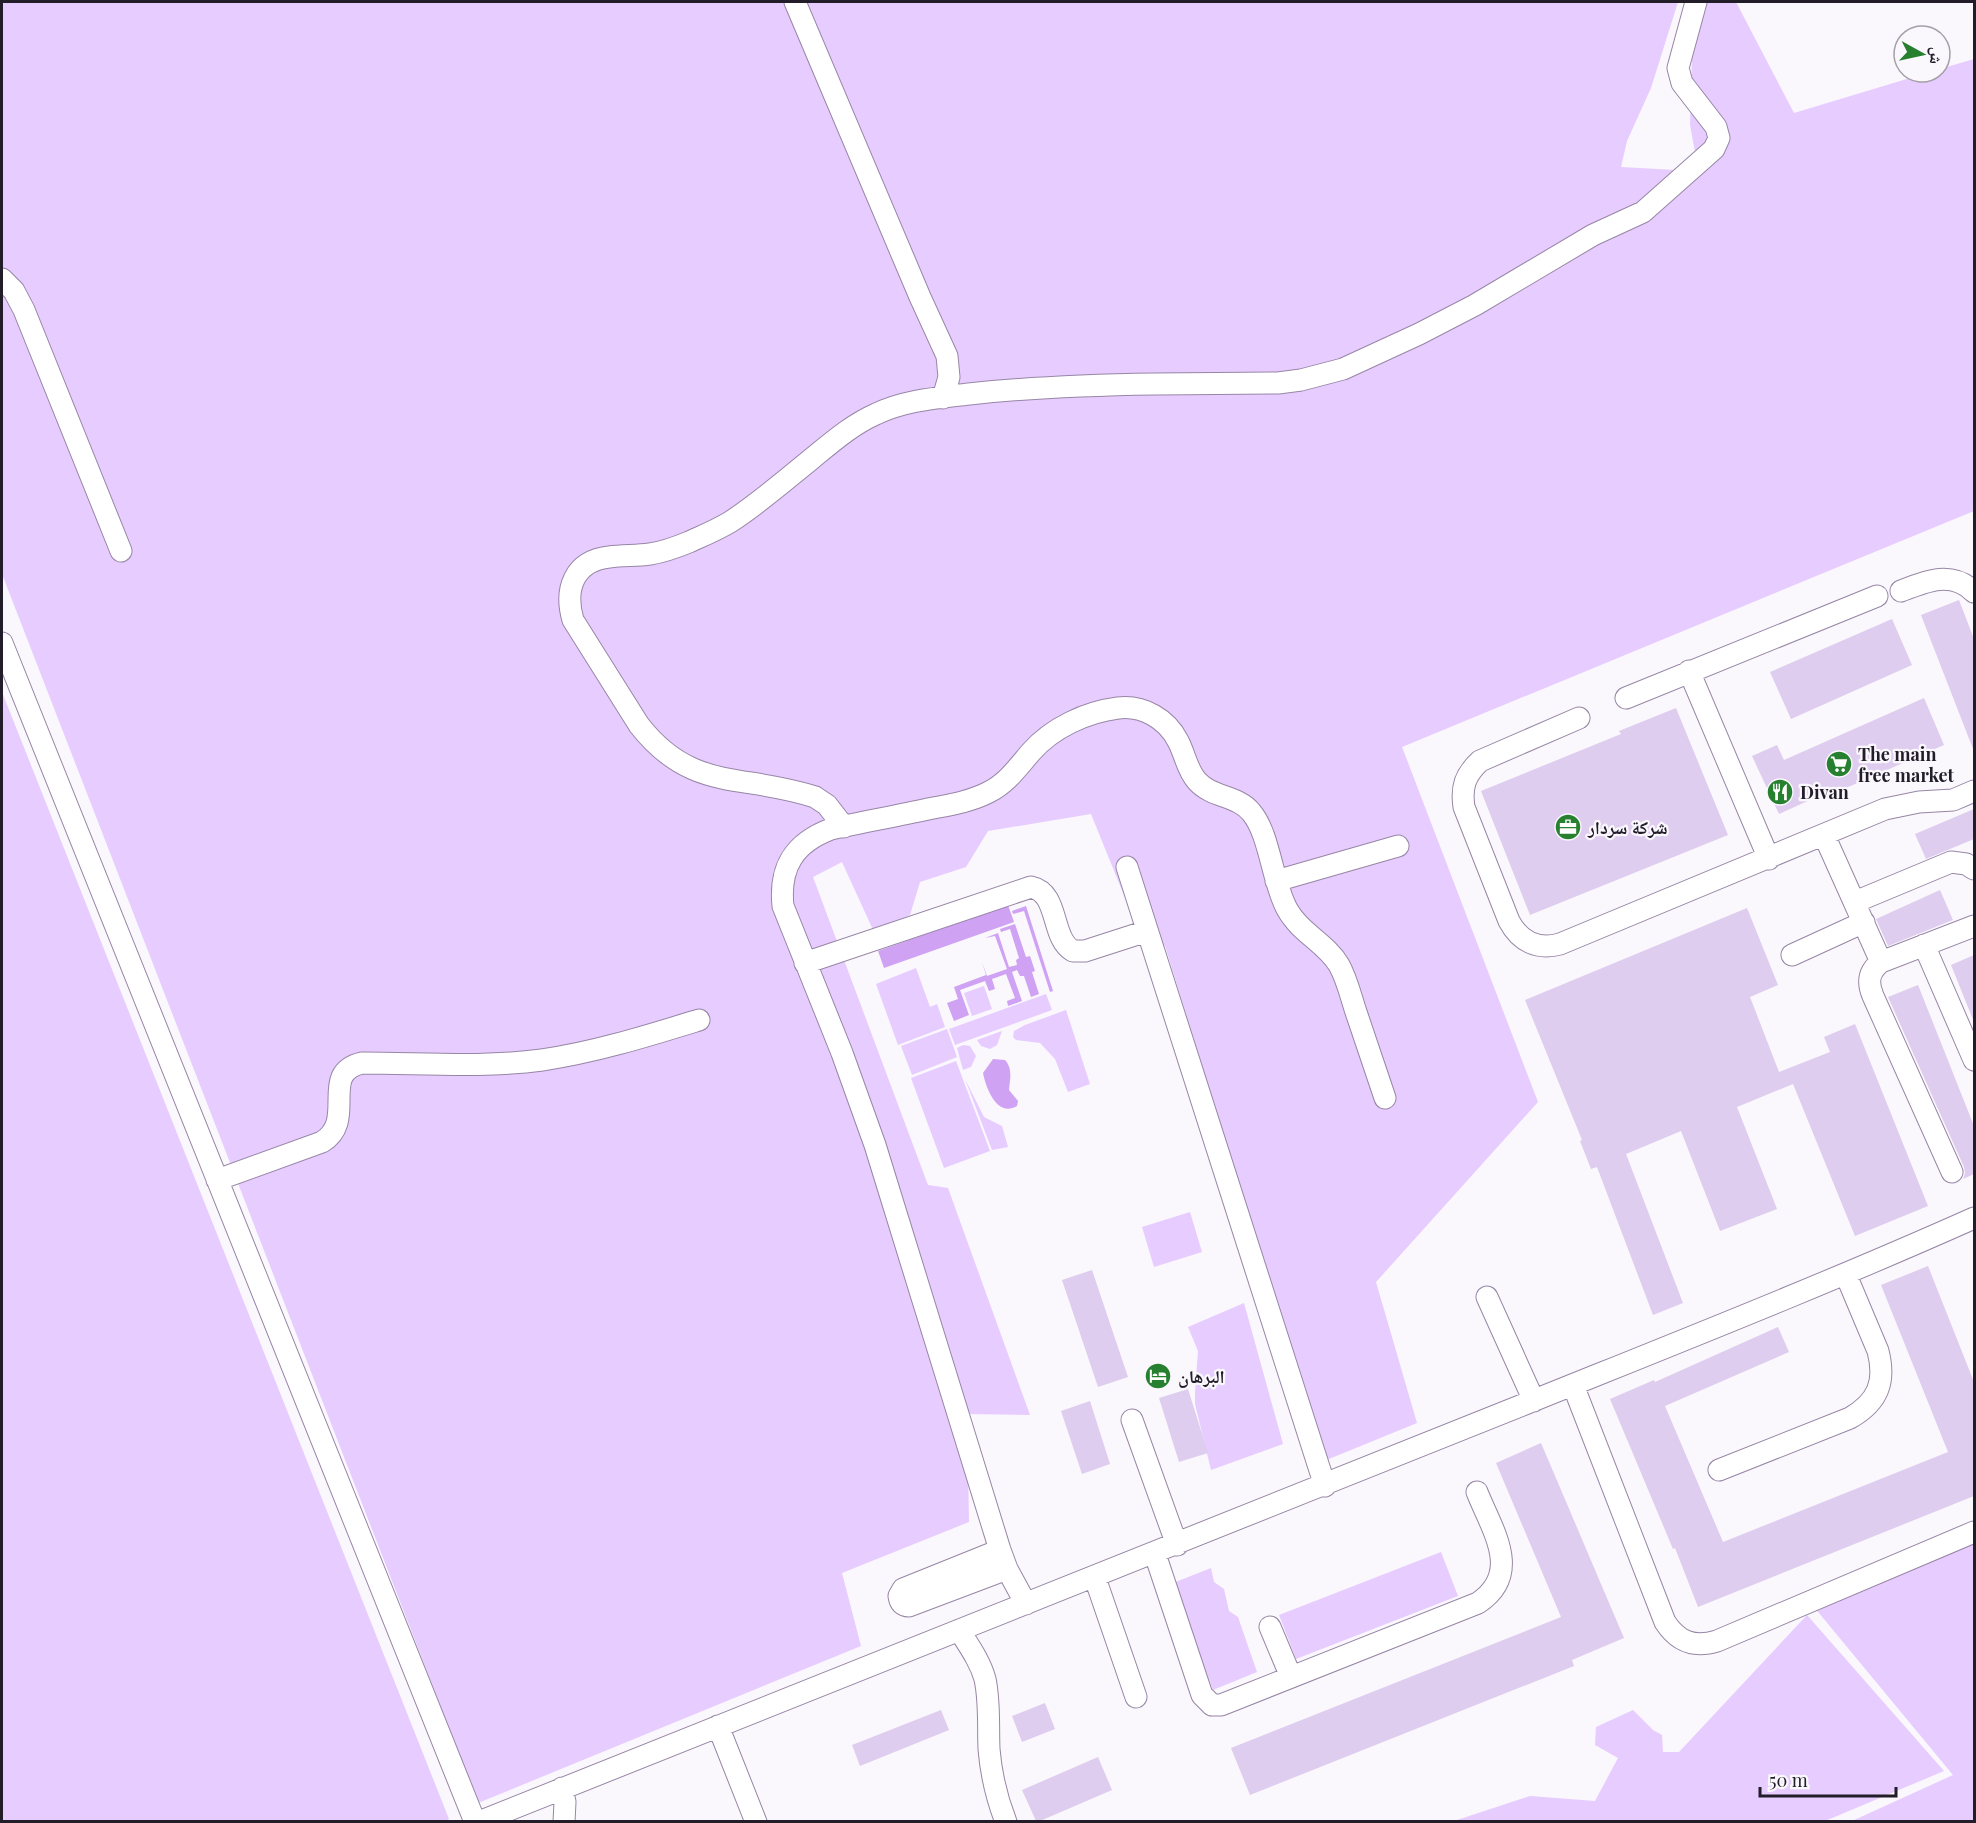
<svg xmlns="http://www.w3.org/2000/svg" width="1976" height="1823" font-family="'Playfair Display','Noto Naskh Arabic',serif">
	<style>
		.green { fill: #e7ccff }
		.water { fill: #cfa2f3 }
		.building { fill: #decdee }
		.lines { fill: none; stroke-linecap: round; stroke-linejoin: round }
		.minor-casing { stroke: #9786a5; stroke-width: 23 }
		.minor { stroke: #fff; stroke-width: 21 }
		.labels { text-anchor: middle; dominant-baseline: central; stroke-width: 4.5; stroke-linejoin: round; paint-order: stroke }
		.poi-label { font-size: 18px; font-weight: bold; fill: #231c29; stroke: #faf7fd; text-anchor: start }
	</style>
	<rect width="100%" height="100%" fill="#faf7fd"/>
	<path class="green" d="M2,2H1678L1651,88L1627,141L1621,167L1676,170L1697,163L1690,125L1692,57L1700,2H1736L1794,113L1930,72H1940V69L1974,59V511L1402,747L1538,1102L1376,1282L1417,1423L1324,1461L1165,946L1136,925L1091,814L988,831L966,867L920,882L910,915L874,932L842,862L813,877L928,1185L948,1188L1030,1415L967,1414L969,1522L842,1573L861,1646L478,1803L2,574Z
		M2,692L449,1819L444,1822L2,1821Z
		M916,968L930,1007L937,1004L945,1027L898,1045L876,984Z
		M984,986L992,1009L972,1016L964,993Z
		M1046,994L1052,1010L955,1045L949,1029Z
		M1066,1010L1090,1084L1068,1092L1055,1059L1040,1043L1016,1040L1013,1037L1014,1031L1025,1025Z
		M947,1029L957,1057L912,1075L901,1046Z
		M1002,1031L997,1045L990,1049L981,1046L977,1040Z
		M963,1045L970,1046L976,1056L971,1067L963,1070L957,1048Z
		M956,1061L990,1151L944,1168L911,1078Z
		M965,1079L984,1117L1002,1126L1008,1147L992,1150Z
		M1190,1212L1202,1252L1154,1267L1142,1227Z
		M1244,1303L1283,1444L1211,1470L1195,1404V1392L1198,1351L1188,1327Z
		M1974,1531V1821H1852L1953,1775L1809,1601Z
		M1441,1552L1458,1596L1296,1659L1279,1615Z
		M1211,1568L1214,1582L1224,1589L1229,1611L1238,1617L1257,1672L1213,1690L1173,1583Z
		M1807,1615L1944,1771L1825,1821H1454L1530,1796L1595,1801L1618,1758L1595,1745L1596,1727L1633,1710L1653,1730L1662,1735L1663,1752H1679Z"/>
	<path class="water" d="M1008,905L1014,922L884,968L878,951Z
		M1026,906L1053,991L1050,992L1024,911L1013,914L1012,911Z
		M1015,924L1026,957L1030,956L1035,971L1032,972L1039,994L1031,997L1024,976H1020L1017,970L1012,972L1022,1001L1008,1006L1007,1001L1015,998L1006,974L992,979L995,989L989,991L985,981L960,990L969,1015L954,1021L947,1003L958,999L954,987L986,975L982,962L987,976L1007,969L995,936L985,938L998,933L1009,967L1017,965L1016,960L1019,958L1010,929L1001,932L1000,929Z
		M993,1059L1005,1060C1013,1069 1010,1079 1009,1090L1018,1101L1017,1106C997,1118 986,1088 983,1073Z"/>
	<path class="building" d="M1959,600L1974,639L1973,749L1921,615Z
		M1892,619L1912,665L1791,719L1770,672Z
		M1924,698L1944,745L1823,798L1821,795L1779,814L1752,756L1777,745L1784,760Z
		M1676,708L1728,835L1530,915L1481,791L1621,734L1619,731Z
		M1974,809V839L1926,859L1915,834Z
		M1940,890L1953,920L1888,946L1876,919Z
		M1747,908L1778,985L1750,997L1779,1072L1830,1052L1824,1037L1855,1024L1928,1206L1855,1236L1793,1084L1737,1107L1777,1209L1720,1231L1681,1131L1626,1154L1683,1303L1653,1315L1597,1167L1591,1169L1580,1141L1582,1140L1525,1000Z
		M1974,955V1022L1951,965Z
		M1918,985L1974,1126V1174L1963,1179L1965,1173L1964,1167L1888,997Z
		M1928,1266L1974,1382V1496L1698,1607L1675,1548L1673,1549L1610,1399L1654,1380L1655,1382L1778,1327L1789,1352L1665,1406L1723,1542L1948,1452L1881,1285Z
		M1092,1270L1128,1377L1098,1387L1062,1280Z
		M1188,1389L1208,1453L1179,1462L1159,1398Z
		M1090,1401L1110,1464L1082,1474L1061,1411Z
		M1541,1443L1624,1638L1572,1660L1574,1666L1250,1795L1231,1748L1561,1617L1496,1463Z
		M1045,1703L1055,1729L1022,1742L1012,1716Z
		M941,1710L949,1730L860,1766L852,1745Z
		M1098,1757L1112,1790L1040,1821H1036L1022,1790Z"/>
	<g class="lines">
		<defs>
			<path id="minor" d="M795,2L920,297L947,356L949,377L943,398
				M2,279L14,291L24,310L121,551
				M1901,591C1926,581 1952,570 1974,592
				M2,643L475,1822
				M1689,671L1769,859
				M1626,698L1877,596
				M1579,718L1480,761C1465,775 1461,787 1464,807L1509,921C1520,942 1538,950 1560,944L1885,809L1919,802L1953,800L1974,791
				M844,827L827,805L815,797C743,773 692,793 639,725L573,620C564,589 574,561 609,557C623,555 636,556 650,554C663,552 677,547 689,542C702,536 717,530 730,522C758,504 783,482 809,461C830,444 851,425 876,414C905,400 937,398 969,394C1032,387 1091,385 1155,384C1196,384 1237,383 1278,383L1301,380L1343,369L1419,334L1475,305L1593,235L1643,212L1714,149L1719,138L1716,127L1682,83L1678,68L1696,2
				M1824,835L1881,962
				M1127,867L1325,1486
				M1276,881L1398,846
				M1855,902L1951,862L1966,864L1974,869
				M1924,945L1974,1060
				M1792,955L1864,922
				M805,963L1031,887C1060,893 1050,938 1073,951H1085L1147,931
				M1952,1172L1873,996C1867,982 1869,971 1881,962L1974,926
				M217,1180L322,1142C358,1120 318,1073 362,1063C422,1063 483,1068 542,1060C596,1052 647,1036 699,1020
				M1487,1297L1534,1401
				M1573,1385L1665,1622C1678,1642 1694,1648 1717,1641L1974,1532
				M1132,1420L1177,1545
				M1719,1470L1850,1418C1878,1402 1886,1382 1878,1351L1846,1275
				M1000,1550L903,1589L899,1596C900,1603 903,1606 909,1606L1007,1569
				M1155,1554L1202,1695L1212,1705H1221L1478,1603C1523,1573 1492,1530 1477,1492
				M1095,1578L1136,1697
				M1026,1604L1007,1569L1000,1550L875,1145L842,1053L783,906C779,867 794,843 831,829C863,822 896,816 928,809C948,805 970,802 989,792C1007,783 1018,767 1031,752C1052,728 1086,712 1118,708C1143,705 1167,719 1178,741C1185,754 1187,770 1197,781C1212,798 1237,795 1251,812C1270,834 1272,882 1287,909C1300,933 1326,943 1339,965C1347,979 1351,997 1356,1012C1366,1041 1375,1069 1385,1098
				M1270,1627L1291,1677
				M959,1630C969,1646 980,1661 985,1679C990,1702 988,1726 989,1749C991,1774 997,1799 1006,1822
				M718,1726L756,1822
				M562,1788L565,1802L564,1822
				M479,1822C828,1682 1178,1546 1525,1404C1676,1343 1826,1284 1974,1218"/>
		</defs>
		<use href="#minor" class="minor-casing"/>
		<use href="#minor" class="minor"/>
	</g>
	<defs>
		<symbol id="supermarket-disc" viewBox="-11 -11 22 22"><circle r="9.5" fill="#27802f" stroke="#faf7fd"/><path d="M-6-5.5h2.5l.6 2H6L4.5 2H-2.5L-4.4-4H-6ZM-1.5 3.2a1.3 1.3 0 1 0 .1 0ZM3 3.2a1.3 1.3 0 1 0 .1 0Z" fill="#fff"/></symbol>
		<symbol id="restaurant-disc" viewBox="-11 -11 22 22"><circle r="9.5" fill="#27802f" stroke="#faf7fd"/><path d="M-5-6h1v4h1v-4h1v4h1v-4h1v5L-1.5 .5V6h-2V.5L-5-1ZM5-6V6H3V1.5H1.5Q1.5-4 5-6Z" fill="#fff"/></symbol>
		<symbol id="office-disc" viewBox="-11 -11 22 22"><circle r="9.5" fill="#27802f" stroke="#faf7fd"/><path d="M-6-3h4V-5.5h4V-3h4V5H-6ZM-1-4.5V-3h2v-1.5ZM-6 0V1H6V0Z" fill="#fff"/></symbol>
		<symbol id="hotel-disc" viewBox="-11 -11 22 22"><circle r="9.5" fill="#27802f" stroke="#faf7fd"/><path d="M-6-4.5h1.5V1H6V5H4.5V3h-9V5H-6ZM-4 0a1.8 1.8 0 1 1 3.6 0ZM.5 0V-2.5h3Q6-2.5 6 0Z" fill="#fff"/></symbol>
	</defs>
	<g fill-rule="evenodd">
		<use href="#supermarket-disc" x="1824" y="749" width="30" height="30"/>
		<use href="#restaurant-disc" x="1765" y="777" width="30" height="30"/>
		<use href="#office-disc" x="1553" y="812" width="30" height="30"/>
		<use href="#hotel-disc" x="1143" y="1361" width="30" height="30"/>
	</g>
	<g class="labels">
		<g class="poi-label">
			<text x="1858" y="754">The main<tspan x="1858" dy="21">free market</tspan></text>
			<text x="1800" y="792">Divan</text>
			<text x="1588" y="827">شركة سردار</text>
			<text x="1178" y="1376">البرهان</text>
		</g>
	</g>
	<rect width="1976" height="1823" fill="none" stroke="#231c29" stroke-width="6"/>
	<g transform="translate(1922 54) rotate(98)"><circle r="28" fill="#faf7fd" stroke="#a49fa8" stroke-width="1.5"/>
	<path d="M0-4.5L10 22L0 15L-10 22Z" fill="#27802f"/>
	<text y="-9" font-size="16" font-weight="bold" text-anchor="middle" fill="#231c29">ش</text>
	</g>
	<path d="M1760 1787v9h136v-9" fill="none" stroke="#231c29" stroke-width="3"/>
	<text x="1769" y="1787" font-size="18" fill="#231c29" stroke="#faf7fd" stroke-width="4.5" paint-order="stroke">50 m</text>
</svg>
